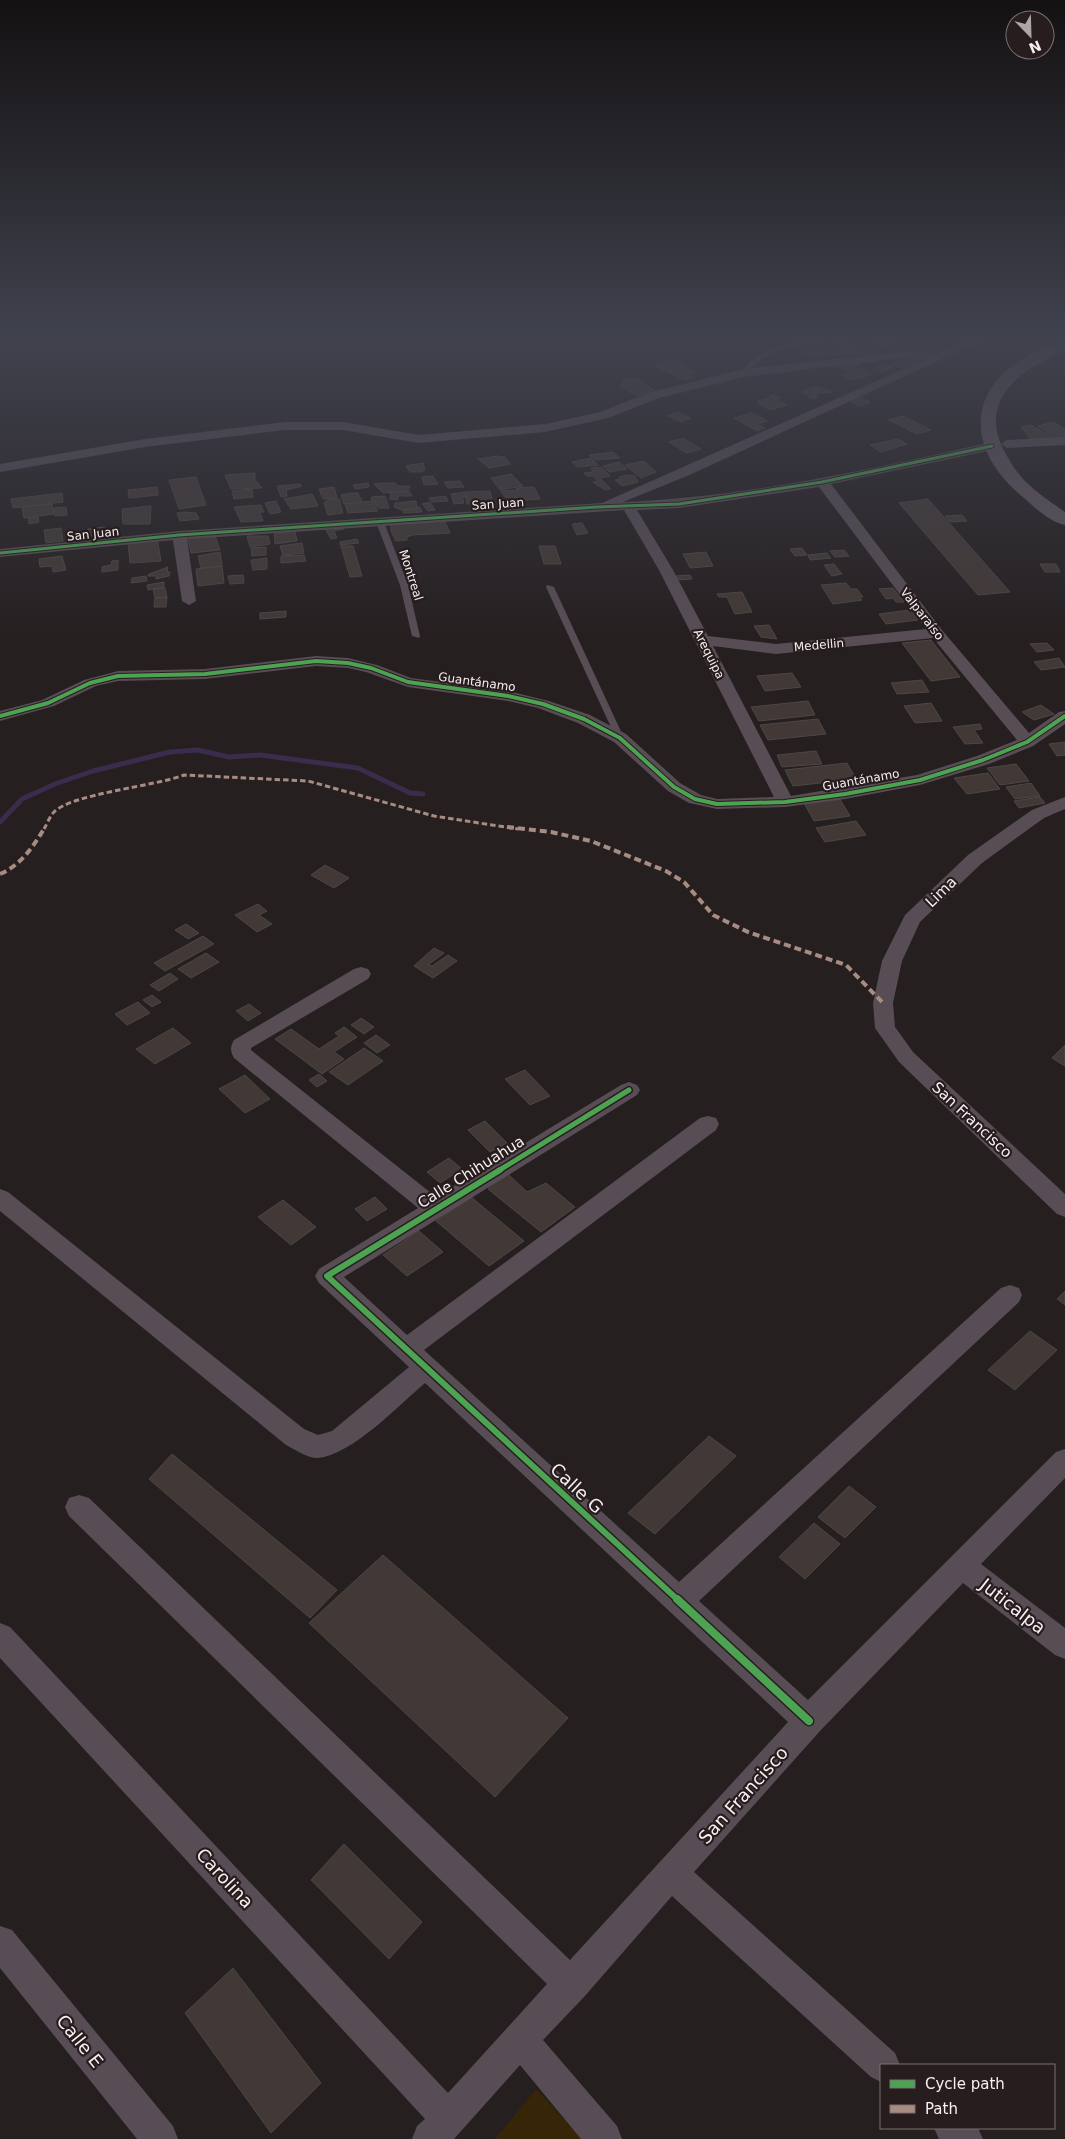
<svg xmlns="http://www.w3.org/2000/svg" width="1065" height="2139" font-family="'DejaVu Sans',sans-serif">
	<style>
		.green { fill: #362607 }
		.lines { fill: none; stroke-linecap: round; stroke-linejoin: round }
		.stream { stroke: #392c4c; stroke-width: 5 }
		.building { fill: #423936; stroke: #4c4746 }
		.lane { fill: #584d55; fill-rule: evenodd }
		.street { fill: #584d55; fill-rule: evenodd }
		.primary { fill: #62565f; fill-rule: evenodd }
		.quiet-far1 { stroke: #a88b81; stroke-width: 3; stroke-dasharray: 5.5 3; stroke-linecap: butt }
		.quiet { stroke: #a88b81; stroke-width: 4; stroke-dasharray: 7 4; stroke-linecap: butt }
		.cycleway-far4-casing { stroke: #271d1e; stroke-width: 5 }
		.cycleway-far3-casing { stroke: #271d1e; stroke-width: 6 }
		.cycleway-far2-casing { stroke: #271d1e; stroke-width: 8 }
		.cycleway-far1-casing { stroke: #271d1e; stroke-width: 9 }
		.cycleway-casing { stroke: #271d1e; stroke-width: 11 }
		.cycleway-far4 { stroke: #4ca352; stroke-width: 3 }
		.cycleway-far3 { stroke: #4ca352; stroke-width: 4 }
		.cycleway-far2 { stroke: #4ca352; stroke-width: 5 }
		.cycleway-far1 { stroke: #4ca352; stroke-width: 6 }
		.cycleway { stroke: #4ca352; stroke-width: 8 }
		.labels { text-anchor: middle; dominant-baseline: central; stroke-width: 4.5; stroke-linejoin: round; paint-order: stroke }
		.far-street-label { font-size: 12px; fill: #f6eeef; stroke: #271d1e }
		.street-label { font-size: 15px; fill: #f6eeef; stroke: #271d1e }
		.near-street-label { font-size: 18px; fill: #f6eeef; stroke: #271d1e }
	</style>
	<rect width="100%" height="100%" fill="#251f20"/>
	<path class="green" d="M536,2089L582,2139H495Z"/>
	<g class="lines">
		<path class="stream" d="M0,822L22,799L55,784L93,771L170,752L198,750L229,757L260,755L358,768L410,793L423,794"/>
	</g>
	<path class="building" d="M882,338H889L898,343L884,346L872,340Z
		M845,342L855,346L840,349L834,344Z
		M826,343L845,353L835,355L813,349Z
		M857,347L868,352L851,355L842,350Z
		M811,349L826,355L811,358L799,352Z
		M902,356H911L921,360L902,368L891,363L906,359Z
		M674,360L688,369L669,373L654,365Z
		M855,362L861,365L844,371L836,367Z
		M886,365L895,366L881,373L873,369Z
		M861,368L873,374L854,380L841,375Z
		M689,370L695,373L689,374L693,378L684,380L671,373Z
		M632,378L640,380L654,390L637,396L619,386L625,384L621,381Z
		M816,386L832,392L813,394L818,397L813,399L801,392Z
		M774,395L780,398L775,399L787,405L770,410L759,404L761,403L757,401L771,398L769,396Z
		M858,396L870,402L859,406L847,400Z
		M677,412L691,418L681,422L668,416Z
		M752,413L767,421L757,424L765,428L757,431L734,418Z
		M903,416L931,430L917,434L889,420Z
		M1053,422L1065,429V439H1060L1038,426Z
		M1031,425L1057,439L1032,441L1021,427Z
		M683,438L701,449L686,453L669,442Z
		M898,439L907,444L881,452L870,445Z
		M613,452L620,458L595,460L589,455Z
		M498,456L505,457L510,464L489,468L478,459Z
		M591,458L598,465L578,467L572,462Z
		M644,461L656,472L641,478L625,465Z
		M619,462L627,469L609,472L603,466Z
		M423,463L425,470L421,472H410L406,466Z
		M601,467L610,476L600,478L611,489L605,490L593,482L598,481L593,476H587L584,473L593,472L591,468Z
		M255,473V480L262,488L231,489L225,475Z
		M511,474L523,486L500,490L491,478Z
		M629,475L635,476L638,482L622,486L615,480L621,479L619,477Z
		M433,476L438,484L424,485L422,477Z
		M196,477L206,505L179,509L169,480Z
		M460,481L464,487L448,488L444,482Z
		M368,483L369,487L355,489L353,485Z
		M384,483H395L398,486H410L408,491L383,493L374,484Z
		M300,484L302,486L286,490L287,496L281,497L277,486Z
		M157,487L158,495L129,498L128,490Z
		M334,487L337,498L323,499L319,489Z
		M534,487L540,499L508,501L501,491L518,490L516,488Z
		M252,489L253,497L234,499L232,491Z
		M389,491L410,492L412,496H398V500L389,499L391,496Z
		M490,491L493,503L467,504L465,492Z
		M465,492L466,497H462L464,503L454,504L451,494Z
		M62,493L63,502L13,508L11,499Z
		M350,493H358L362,502L344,504L341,495Z
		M312,494L318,506L291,509L284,499Z
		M385,496L389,508H378L375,503L377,501L371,500L372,497Z
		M446,496L448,501L432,502L429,498Z
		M329,499H339L343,513L328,515L324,503Z
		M928,499L1010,592L978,595L899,503Z
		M276,501L281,512L270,514L265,503Z
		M372,501L376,502L374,505L378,511L348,513L345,504Z
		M416,501L417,509L402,510L394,507L395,503Z
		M430,502L435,510L428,511L422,504Z
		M52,504L54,514L24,518L22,507Z
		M261,505L264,512H260L263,521L241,522L234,507Z
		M151,506L150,524H123L122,509Z
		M66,507L67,515L55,516L54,508Z
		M417,507H420L422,512L404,513L402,510L417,509Z
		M184,512L196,513L199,519L180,521L177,513Z
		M962,515L967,521L950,522L945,516Z
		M38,517L39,522L29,524L28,518Z
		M444,520L450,533L412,535L407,537V540L396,541L391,531V524Z
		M582,523L588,533L577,535L572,524Z
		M342,526L344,529L334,531L337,538L331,539L324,527Z
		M104,527L105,535L88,536V529Z
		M61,528L63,541L46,543L44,530Z
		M295,531L297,541L275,544L274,534Z
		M214,533L220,550L191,553L187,536Z
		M247,536H268L270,544L250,547Z
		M157,538L161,561L130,563L128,542Z
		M357,539L359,543L340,545V542Z
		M302,543L304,553L283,555L280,546Z
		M341,546H353L362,576L350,577Z
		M539,546H555L561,564H544Z
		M266,547V555L252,556L251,548Z
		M802,548L807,555L795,556L790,549Z
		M844,550L849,556L835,557L830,551Z
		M220,552L222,566L201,568L198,556Z
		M706,552L713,566L690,568L683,554Z
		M827,553L831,558L810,560L808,555Z
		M304,555L306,561L281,563V556Z
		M62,556L66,570L53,572L52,566L40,567L39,559Z
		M267,558V569L253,570L251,560Z
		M118,560V570L102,572V567L111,565L112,561Z
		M834,564L842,574L832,576L824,565Z
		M1040,564H1056L1060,572H1045Z
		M222,566L224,583L198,586L196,569Z
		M168,567L167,572H170L169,576L156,579V576H148L149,574Z
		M243,575L244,583L230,584L228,576Z
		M690,575L692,579L678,580L676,576Z
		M146,576L147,581L131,583L132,578Z
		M164,582V587L148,590L147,585Z
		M846,583L851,589H857L863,597H859L862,600L833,604L821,585Z
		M165,588L167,597L155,598L153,589Z
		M893,588L904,602H896L893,598L886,599L879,589Z
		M742,592L752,612L735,614L727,597H719L717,594Z
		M167,597L166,607H154L155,598Z
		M910,610L918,620L886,624L879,614Z
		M286,611V617L260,619V613Z
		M769,625L777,639L761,637L754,626Z
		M931,640L960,677L931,681L902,643Z
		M1047,643L1054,650L1037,652L1030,644Z
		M1059,658L1065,667L1041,670L1034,662Z
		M792,673L801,687L765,691L757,676Z
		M922,680L929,692L897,694L891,683Z
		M808,701L815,715L759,721L751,707Z
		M931,703L942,721L915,723L904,706Z
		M1041,705L1054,714L1034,720L1022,712Z
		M818,719L826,734L768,740L760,725Z
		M980,724L982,729L974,730L983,743L965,744L953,727Z
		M1065,742V755L1057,756L1049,744Z
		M816,751L822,764L782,767L777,755Z
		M847,763L856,779L793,786L785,770Z
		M1016,764L1029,781L1000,785L987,768Z
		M988,773L1000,789L967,794L954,778Z
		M1031,783L1040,796L1015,799L1006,787Z
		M838,796L850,816L814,821L803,801Z
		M1040,797L1045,803L1019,808L1014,801Z
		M856,821L866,835L825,842L816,828Z
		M325,865L349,878L334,888L311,875Z
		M258,904L267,911L259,915L272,924L257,932L235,915Z
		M186,924L199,933L188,939L175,930Z
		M203,936L214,944L165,971L154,963Z
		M434,948L444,953L428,965L432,966L448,955L457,961L433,978L414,966Z
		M206,953L219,962L191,978L178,969Z
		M170,973L178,979L159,991L150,985Z
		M152,995L161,1002L152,1007L143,1000Z
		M138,1002L150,1013L127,1025L115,1014Z
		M249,1004L261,1013L248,1021L236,1011Z
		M361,1018L374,1027L364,1034L351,1025Z
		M344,1027L357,1037L334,1052L344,1059L322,1074L275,1039L291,1029L319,1049L339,1036L335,1033Z
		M173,1028L191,1043L155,1064L136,1049Z
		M376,1035L390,1045L377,1053L364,1043Z
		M1065,1045V1066L1052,1058Z
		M364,1048L383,1061L348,1085L329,1072Z
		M525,1070L550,1096L530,1105L505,1079Z
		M319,1074L327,1081L317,1087L309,1080Z
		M245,1075L270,1099L245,1113L219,1089Z
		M485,1121L507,1143L490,1152L468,1130Z
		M449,1158L462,1169L440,1183L427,1172Z
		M507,1173L527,1192L546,1183L575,1207L541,1232L488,1189Z
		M375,1197L387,1209L367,1221L355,1209Z
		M471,1197L524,1241L489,1266L436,1221Z
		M283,1200L316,1227L291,1245L258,1217Z
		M419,1231L443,1252L407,1276L383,1255Z
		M1065,1291V1305L1057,1299Z
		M1030,1331L1057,1350L1015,1390L988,1370Z
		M709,1436L736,1456L655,1534L628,1513Z
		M172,1454L337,1590L310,1618L149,1479Z
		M849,1486L876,1507L845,1538L818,1517Z
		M814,1523L840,1544L805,1579L779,1557Z
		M383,1555L568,1718L495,1797L309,1623Z
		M344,1844L422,1922L389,1959L311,1880Z
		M233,1968L321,2083L271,2133L185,2013Z"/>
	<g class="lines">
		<path class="lane" d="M819,338L822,340L821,341C794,347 765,348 747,373L742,372C760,346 790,343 819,338Z
			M377,520L384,522L408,585L420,636L419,638L412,636L400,585L376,522Z
			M547,585L554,587L624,738L623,740L620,741L616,738L546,587Z"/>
		<path class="street" d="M973,338H988L687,476L623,502C748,497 871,469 992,442L997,443L998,446L997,449L992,450L831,484L942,630L1029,733L1059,712L1065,711V724L1033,746L989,764L920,785L845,799L785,807L717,809L689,803L668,791L614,742L578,723L538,708L508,701L408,687L366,672L348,668L316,666L205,679L118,681L96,686L54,706L0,721V711L42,700L84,680L118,671L205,669L316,656L348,658L377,665L411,678L508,691L549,701L590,715L626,734L680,783L701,795L717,799L774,797L659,570L624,510L187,539L196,601L189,605L182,601L173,540L0,557V549L179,531L602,503L924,360L909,357L744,377L659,398L608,418L545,432L419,443L343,430H285L145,447L0,472V464L145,439L285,422H343L419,435L545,424L600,412L651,392L744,369L909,351L936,354ZM819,487L926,629L776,644L708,636L673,570L637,510L679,508ZM933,638L1017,740L977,756L917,775L791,796L713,646L776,654Z
			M1065,437V445L1007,448L1001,444L1007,440Z
			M1065,797V809L1044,818L982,863L920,922L902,961L893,1003L895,1027L913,1052L1065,1194V1217L1057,1214L899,1062L875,1028L873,1003L882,961L905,915L968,855L1032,810Z
			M361,967L368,969L371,974L368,979L251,1048V1050L436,1197L621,1085L629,1082L637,1085L640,1090L637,1095L344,1277L407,1335L700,1118L708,1116L716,1118L719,1124L716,1130L424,1350L679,1582L1001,1288L1010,1285L1019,1288L1022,1295L1019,1302L699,1601L808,1700L1056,1452L1065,1449V1478L981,1564L1065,1628V1659L1055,1655L963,1583L820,1731L694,1872L895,2053L900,2065H881V2082L871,2077L672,1896L584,1997L543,2040L617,2126L622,2139H581L520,2065L454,2139H412L417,2126L425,2119L0,1658V1623L10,1627L448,2093L547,1984L69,1516L65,1507L69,1498L79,1495L89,1498L570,1960L788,1722L425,1383C399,1405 352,1455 318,1458C309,1459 294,1449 286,1445L0,1211V1189L8,1192L304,1429L318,1435L332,1431L409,1367L319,1283L315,1276L319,1269L418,1208L234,1058C230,1051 230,1047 234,1040L354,969Z
			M0,1926L12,1930L173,2126L178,2139H137L0,1968Z
			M934,2128H978L983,2139H939Z"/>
		<path class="primary" d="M1065,342V351C1018,370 975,402 1007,456C1012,465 1018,474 1025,481C1037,493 1051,502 1065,512V525C1050,522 1035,508 1024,498C949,437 977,363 1065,342Z"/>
		<path class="quiet-far1" d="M44,829C47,824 50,816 54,812C71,794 156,786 184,775L308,781L434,816L518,829"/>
		<path class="quiet" d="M507,827L551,832L591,841L666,871L684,882L713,915L748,932L846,965L883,1003
			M0,874C20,866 34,846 45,827"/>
		<defs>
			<path id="cycleway-far4" d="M0,553L179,535L597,507L679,504L822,482L992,446"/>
			<path id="cycleway-far3" d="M0,716L48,703L90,683L118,676L205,674L316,661L348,663L371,668L408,682L508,696L543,704L584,719L620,738L674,787L695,799L717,804L785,802L845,794L920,780L983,760L1027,742L1065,716"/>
			<path id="cycleway-far2" d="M498,1171L629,1090"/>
			<path id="cycleway-far1" d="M500,1170L327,1276L678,1600"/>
			<path id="cycleway" d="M677,1599L809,1721"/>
		</defs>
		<use href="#cycleway-far4" class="cycleway-far4-casing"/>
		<use href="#cycleway-far3" class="cycleway-far3-casing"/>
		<use href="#cycleway-far2" class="cycleway-far2-casing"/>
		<use href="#cycleway-far1" class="cycleway-far1-casing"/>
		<use href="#cycleway" class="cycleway-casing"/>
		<use href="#cycleway-far4" class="cycleway-far4"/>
		<use href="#cycleway-far3" class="cycleway-far3"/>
		<use href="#cycleway-far2" class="cycleway-far2"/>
		<use href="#cycleway-far1" class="cycleway-far1"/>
		<use href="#cycleway" class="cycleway"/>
	</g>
	<linearGradient id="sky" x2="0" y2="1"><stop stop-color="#141112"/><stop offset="0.53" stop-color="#40424e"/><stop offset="1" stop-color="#40424e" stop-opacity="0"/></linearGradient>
	<rect width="1065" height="637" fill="url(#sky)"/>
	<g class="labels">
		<g class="far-street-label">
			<text transform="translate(498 504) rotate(-4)">San Juan</text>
			<text transform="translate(93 534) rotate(-6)">San Juan</text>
			<text transform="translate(411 575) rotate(72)">Montreal</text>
			<text transform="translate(922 614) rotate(52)">Valparaíso</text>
			<text transform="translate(819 645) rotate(-5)">Medellin</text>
			<text transform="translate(709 654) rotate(63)">Arequipa</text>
			<text transform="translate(477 682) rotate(8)">Guantánamo</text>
			<text transform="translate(861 780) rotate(-10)">Guantánamo</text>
		</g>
		<g class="street-label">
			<text transform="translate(941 892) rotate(-44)">Lima</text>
			<text transform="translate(972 1120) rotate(43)">San Francisco</text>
			<text transform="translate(471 1172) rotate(-32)">Calle Chihuahua</text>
		</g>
		<g class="near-street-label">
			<text transform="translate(577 1488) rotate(43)">Calle G</text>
			<text transform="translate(1013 1606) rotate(38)">Juticalpa</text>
			<text transform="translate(743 1795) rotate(-48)">San Francisco</text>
			<text transform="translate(225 1878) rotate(47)">Carolina</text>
			<text transform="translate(80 2041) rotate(51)">Calle E</text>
		</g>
	</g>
	<rect x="880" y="2064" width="175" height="65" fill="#271d1e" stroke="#7a7172"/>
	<rect x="890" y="2080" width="25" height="8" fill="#4ca352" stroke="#7a7172"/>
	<text x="925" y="2089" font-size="15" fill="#f6eeef">Cycle path</text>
	<rect x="890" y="2105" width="25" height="8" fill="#a88b81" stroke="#7a7172"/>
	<text x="925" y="2114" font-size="15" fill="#f6eeef">Path</text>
	<g transform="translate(1030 35) rotate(157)"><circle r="24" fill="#271d1e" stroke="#7a7172"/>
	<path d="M0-4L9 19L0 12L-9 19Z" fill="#ada6a7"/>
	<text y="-8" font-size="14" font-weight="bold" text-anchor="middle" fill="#f6eeef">N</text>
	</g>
</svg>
